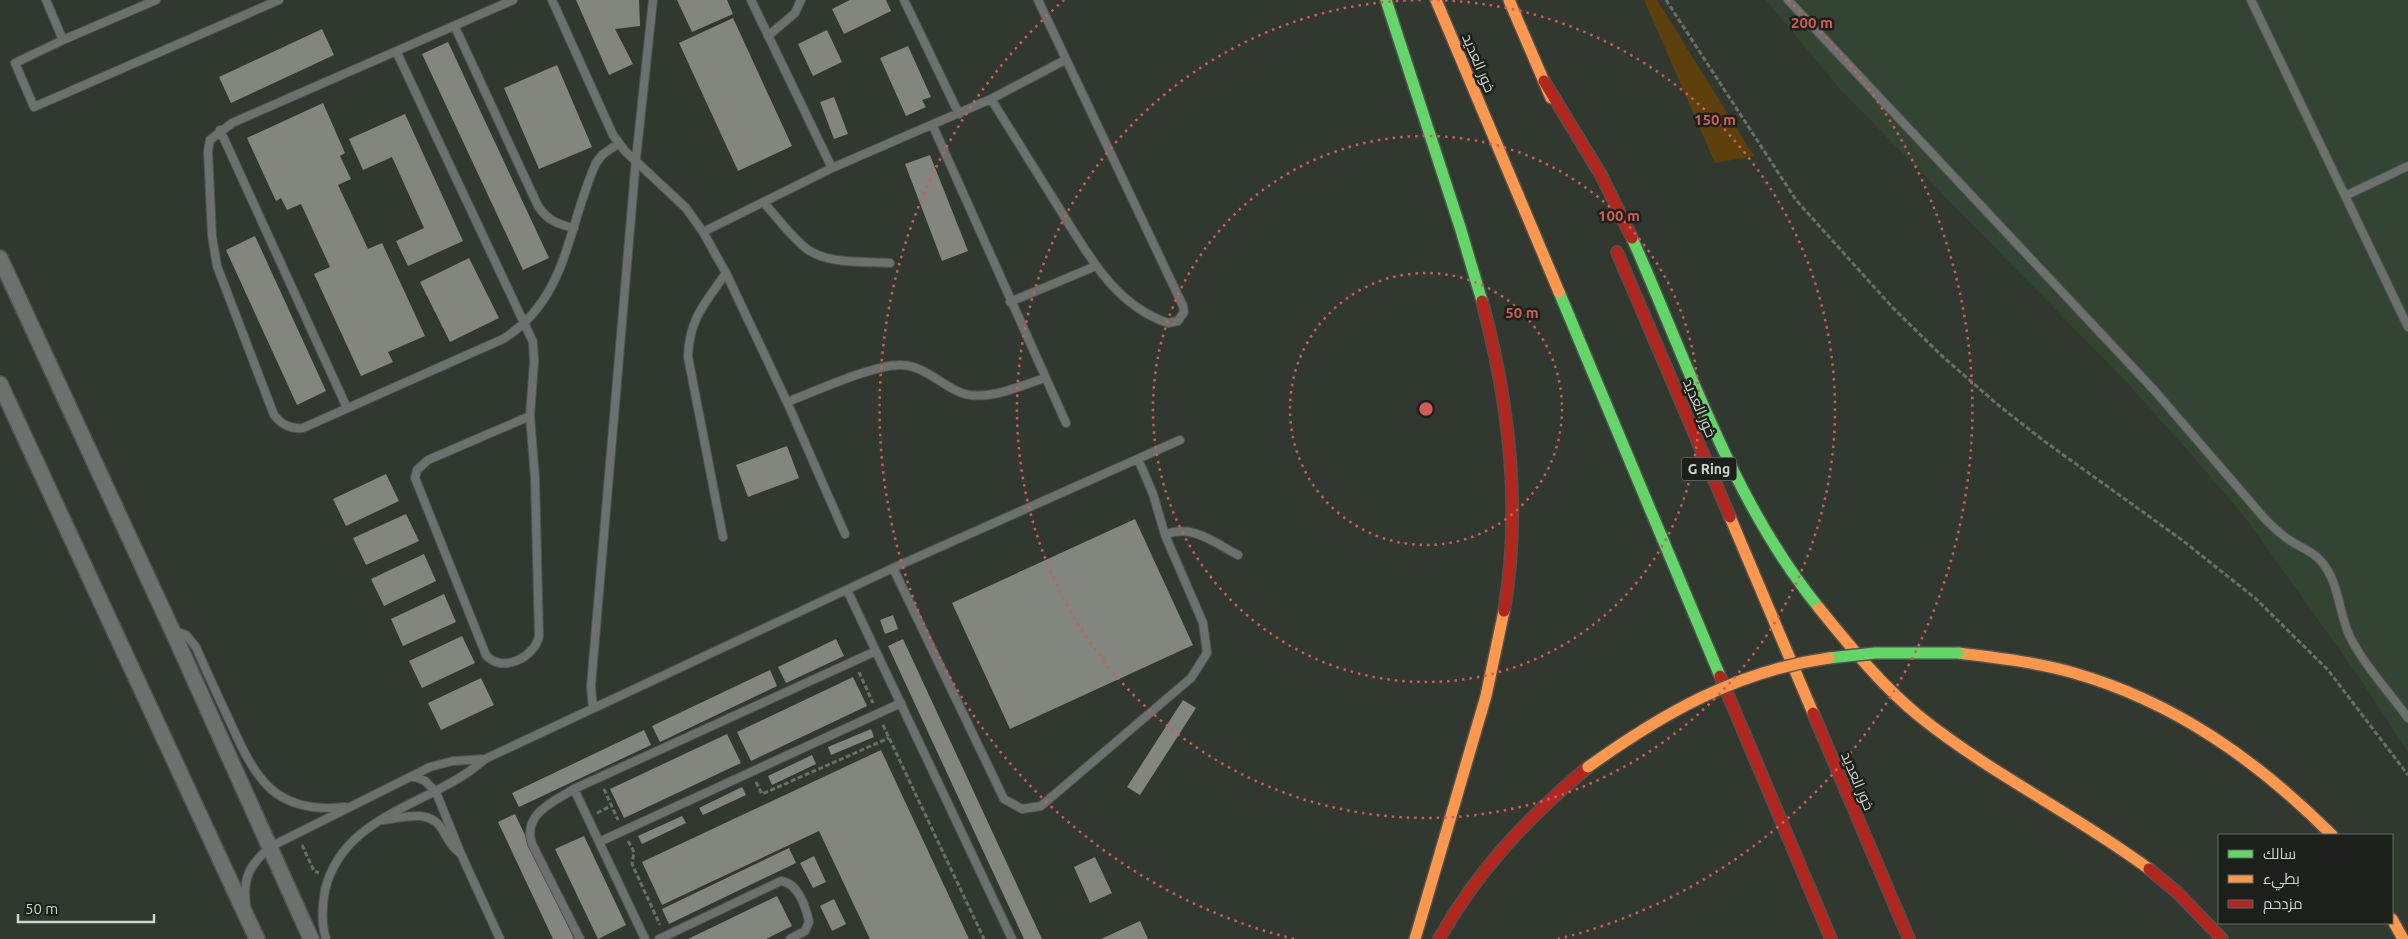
<svg xmlns="http://www.w3.org/2000/svg" width="2408" height="939" font-family="Ubuntu,Cairo,sans-serif">
	<style>
		.built { fill: #344432 }
		.green { fill: #5e400d }
		.building { fill: #83867e }
		.lines { fill: none; stroke-linecap: round; stroke-linejoin: round }
		.lane-casing { stroke: #4e534d; stroke-width: 10 }
		.street-casing { stroke: #4e534d; stroke-width: 18 }
		.fast-casing { stroke: #4e534d; stroke-width: 14 }
		.slow-casing { stroke: #4e534d; stroke-width: 14 }
		.jam-casing { stroke: #4e534d; stroke-width: 14 }
		.path { stroke: #6b6f6c; stroke-width: 3; stroke-dasharray: 5 2.5; stroke-linecap: butt }
		.lane { stroke: #6c716e; stroke-width: 8 }
		.street { stroke: #6c716e; stroke-width: 15 }
		.fast { stroke: #63d668; stroke-width: 11 }
		.slow { stroke: #ff974d; stroke-width: 11 }
		.jam { stroke: #b3261e; stroke-width: 11 }
		.fast-bridge-casing { stroke: #4e534d; stroke-width: 14; stroke-linecap: butt }
		.slow-bridge-casing { stroke: #4e534d; stroke-width: 14; stroke-linecap: butt }
		.fast-bridge { stroke: #63d668; stroke-width: 11 }
		.slow-bridge { stroke: #ff974d; stroke-width: 11 }
		.ring { fill: none; stroke: #d35c59; stroke-width: 2.5; stroke-dasharray: 2.5 5 }
		.labels { text-anchor: middle; dominant-baseline: central; stroke-width: 5; stroke-linejoin: round; paint-order: stroke }
		.shield { fill: #1b211a; stroke: #989f97; stroke-width: 1 }
		.shield-label { font-size: 14px; font-weight: bold; fill: #cdd5cc }
		.street-label { font-size: 15px; fill: #cdd5cc; stroke: #1b211a }
		.centre { fill: #d35c59; stroke: #1b211a; stroke-width: 2.5 }
		.ring-label { font-size: 15px; text-anchor: middle; font-weight: bold; fill: #d35c59; stroke: #1b211a; stroke-width: 5; stroke-linejoin: round; paint-order: stroke }
	</style>
	<rect width="100%" height="100%" fill="#313830"/>
	<path class="built" d="M1766,0H2408V752L2361,680L2250,524L2210,476L2135,391L1838,87Z"/>
	<path class="green" d="M1644,0H1657L1754,156L1715,163Z"/>
	<path class="building" d="M576,0H639L640,26L615,29L633,64L609,75Z
		M677,0H727L733,14L692,32Z
		M850,0H886L891,11L844,34L832,9Z
		M733,18L792,146L738,171L679,43Z
		M322,29L334,55L231,103L219,77Z
		M827,30L842,62L813,76L798,44Z
		M448,42L549,258L523,270L422,54Z
		M908,46L931,97L922,100L926,107L906,116L880,58Z
		M557,65L592,147L539,169L504,88Z
		M834,97L848,134L834,139L820,102Z
		M323,103L345,153L340,156L351,179L338,185L368,249L382,243L425,336L388,352L393,362L361,376L314,274L330,267L301,204L287,210L281,198L276,201L247,138Z
		M405,114L463,241L408,266L396,241L424,228L392,157L363,170L349,139Z
		M930,155L968,251L942,261L905,164Z
		M255,236L326,391L297,405L226,250Z
		M469,258L499,318L450,342L420,282Z
		M787,446L799,478L748,497L736,465Z
		M386,474L399,501L346,526L333,499Z
		M406,514L419,541L366,565L353,538Z
		M1135,519L1193,645L1010,729L952,603Z
		M424,554L436,581L384,606L371,579Z
		M444,594L456,622L403,646L391,619Z
		M893,615L898,629L885,634L880,620Z
		M462,636L475,663L422,688L409,661Z
		M836,639L844,656L786,683L778,667Z
		M903,639L1042,939H1024L888,646Z
		M770,670L777,686L660,742L652,726Z
		M853,677L867,706L751,761L737,732Z
		M481,678L494,705L441,730L428,703Z
		M1183,700L1196,708L1140,795L1127,787Z
		M871,729L874,737L831,755L828,747Z
		M644,730L651,745L519,807L512,793Z
		M727,734L741,763L624,818L610,789Z
		M881,750L969,939H870L819,831L662,905L642,862Z
		M812,755L816,764L772,785L768,776Z
		M742,787L746,795L703,815L699,808Z
		M515,814L574,939H553L498,822Z
		M682,816L686,823L642,844L638,836Z
		M584,836L626,925L598,939L555,849Z
		M789,848L796,863L669,924L662,909Z
		M814,856L826,882L813,888L800,863Z
		M1095,857L1112,893L1090,903L1074,867Z
		M777,896L792,926L766,939H688Z
		M834,899L846,924L832,931L820,906Z
		M1140,921L1148,939H1101Z"/>
	<g class="lines">
		<defs>
			<path id="lane" d="M46,0L63,40
				M156,0L63,40L15,63L34,107L279,0
				M513,0L232,123L210,140L208,151L212,236L217,266L274,415C282,425 290,429 303,428L503,339C568,299 567,227 596,163L602,155L619,143
				M552,0L613,135L625,151L686,208L703,232L726,273L787,402L845,534
				M751,0L832,168
				M904,0L959,114
				M1788,0L2154,390L2265,519C2273,527 2281,535 2291,541C2301,548 2312,551 2320,560C2340,582 2338,612 2350,637C2365,666 2389,692 2408,718
				M2251,0L2408,327
				M455,27L538,206C547,220 557,224 574,228
				M768,36L795,13L801,0
				M397,53L533,342L534,362L530,416L535,478L539,636C535,657 502,674 486,655L415,478L417,470L428,460L530,416
				M991,99C1012,133 1033,166 1054,200C1084,247 1111,304 1168,323L1178,321L1184,312L1183,306L1038,0
				M933,126L1066,423
				M220,130L347,408
				M2345,196L2408,166
				M764,203C778,218 791,237 807,249C829,265 865,261 890,263
				M703,232L832,168L991,99L1065,60
				M1010,302L1096,266
				M787,402C814,392 877,363 902,365C923,366 938,382 957,391C983,404 1019,386 1045,378
				M1165,535C1191,523 1215,543 1238,555
				M723,537L688,357C689,319 705,303 726,273
				M893,568L1004,799L1022,809L1041,806L1191,678L1207,653L1203,623L1165,535L1153,494L1138,459
				M847,590L1012,939
				M172,630L186,635L196,647C207,673 219,698 231,724C256,780 275,814 345,807
				M593,708L591,686L636,159L653,0
				M413,776L425,781L436,792L461,854L500,939
				M574,789L645,939
				M384,820C404,818 429,808 442,829C449,841 450,845 461,854
				M599,842L901,703
				M246,904C242,877 251,864 270,847L430,767L453,761L485,759
				M326,939C321,923 322,906 325,890C344,812 433,806 485,759L893,568L1180,440
				M580,939L532,844C522,814 553,802 574,789L876,651
				M659,939L781,881C798,883 806,907 809,922L805,931L790,939"/>
			<path id="street" d="M0,258L172,630L311,939
				M0,384L257,939"/>
			<path id="fast" d="M1386,0L1460,227L1482,301
				M1632,238C1688,363 1732,501 1819,608
				M1559,292L1720,676"/>
			<path id="slow" d="M1436,0L1559,292
				M1509,0L1551,98
				M1730,517L1813,713
				M1819,608C1850,646 1881,685 1919,716C1991,774 2075,814 2149,869
				M1958,653C1997,658 2036,662 2074,673C2175,702 2258,761 2332,835
				M2392,919L2403,939
				M1415,939L1486,696L1504,611"/>
			<path id="jam" d="M1544,81L1601,175L1632,238
				M1617,252L1730,517
				M1482,301C1509,402 1522,508 1504,611
				M1720,676L1831,939
				M1813,713L1909,939
				M2149,869L2178,893L2222,939
				M1439,939C1477,871 1528,817 1588,767"/>
		</defs>
		<use href="#lane" class="lane-casing"/>
		<use href="#street" class="street-casing"/>
		<use href="#fast" class="fast-casing"/>
		<use href="#slow" class="slow-casing"/>
		<use href="#jam" class="jam-casing"/>
		<path class="path" d="M1666,0L1796,200L1893,308L1942,356L1997,404L2044,441L2182,540L2255,598L2328,670L2408,775
			M859,672L873,703
			M883,725L984,939
			M756,782L762,794L889,738
			M604,789L618,820
			M597,813L611,806
			M628,841L634,852L632,864L660,925
			M302,845L314,871L319,873"/>
		<use href="#lane" class="lane"/>
		<use href="#street" class="street"/>
		<use href="#fast" class="fast"/>
		<use href="#slow" class="slow"/>
		<use href="#jam" class="jam"/>
		<defs>
			<path id="fast-bridge" d="M1829,658L1875,653H1958"/>
			<path id="slow-bridge" d="M1588,767C1662,714 1736,671 1829,658"/>
		</defs>
		<use href="#fast-bridge" class="fast-bridge-casing"/>
		<use href="#slow-bridge" class="slow-bridge-casing"/>
		<use href="#fast-bridge" class="fast-bridge"/>
		<use href="#slow-bridge" class="slow-bridge"/>
	</g>
	<g class="ring">
		<circle cx="1426" cy="409" r="136"/>
		<circle cx="1426" cy="409" r="273"/>
		<path d="M1430 0A409 409 0 1 1 1422 0"/>
		<path d="M1294 939A546 546 0 0 1 1064 0M1788 0A546 546 0 0 1 1558 939"/>
	</g>
	<g class="labels">
		<rect class="shield" x="1681.5" y="457.5" width="55" height="23" rx="4"/>
		<g class="shield-label">
			<text x="1709" y="469">G Ring</text>
		</g>
		<g class="street-label">
			<text transform="translate(1479 63) rotate(67)">خور العديد</text>
			<text transform="translate(1700 408) rotate(67)">خور العديد</text>
			<text transform="translate(1858 781) rotate(67)">خور العديد</text>
		</g>
	</g>
	<circle cx="1426" cy="409" r="8" class="centre"/>
	<g class="ring-label">
		<text x="1812" y="28">200 m</text>
		<text x="1715" y="125">150 m</text>
		<text x="1619" y="221">100 m</text>
		<text x="1522" y="318">50 m</text>
	</g>
	<rect x="2218" y="834" width="175" height="90" fill="#1b211a" stroke="#626961"/>
	<rect x="2228" y="850" width="25" height="8" fill="#63d668" stroke="#626961"/>
	<text x="2263" y="859" font-size="15" fill="#cdd5cc">سالك</text>
	<rect x="2228" y="875" width="25" height="8" fill="#ff974d" stroke="#626961"/>
	<text x="2263" y="884" font-size="15" fill="#cdd5cc">بطيء</text>
	<rect x="2228" y="900" width="25" height="8" fill="#b3261e" stroke="#626961"/>
	<text x="2263" y="909" font-size="15" fill="#cdd5cc">مزدحم</text>
	<path d="M18 914v8h136v-8" fill="none" stroke="#cdd5cc" stroke-width="2.5"/>
	<text x="25" y="914" font-size="15" fill="#cdd5cc" stroke="#1b211a" stroke-width="4" paint-order="stroke">50 m</text>
</svg>
